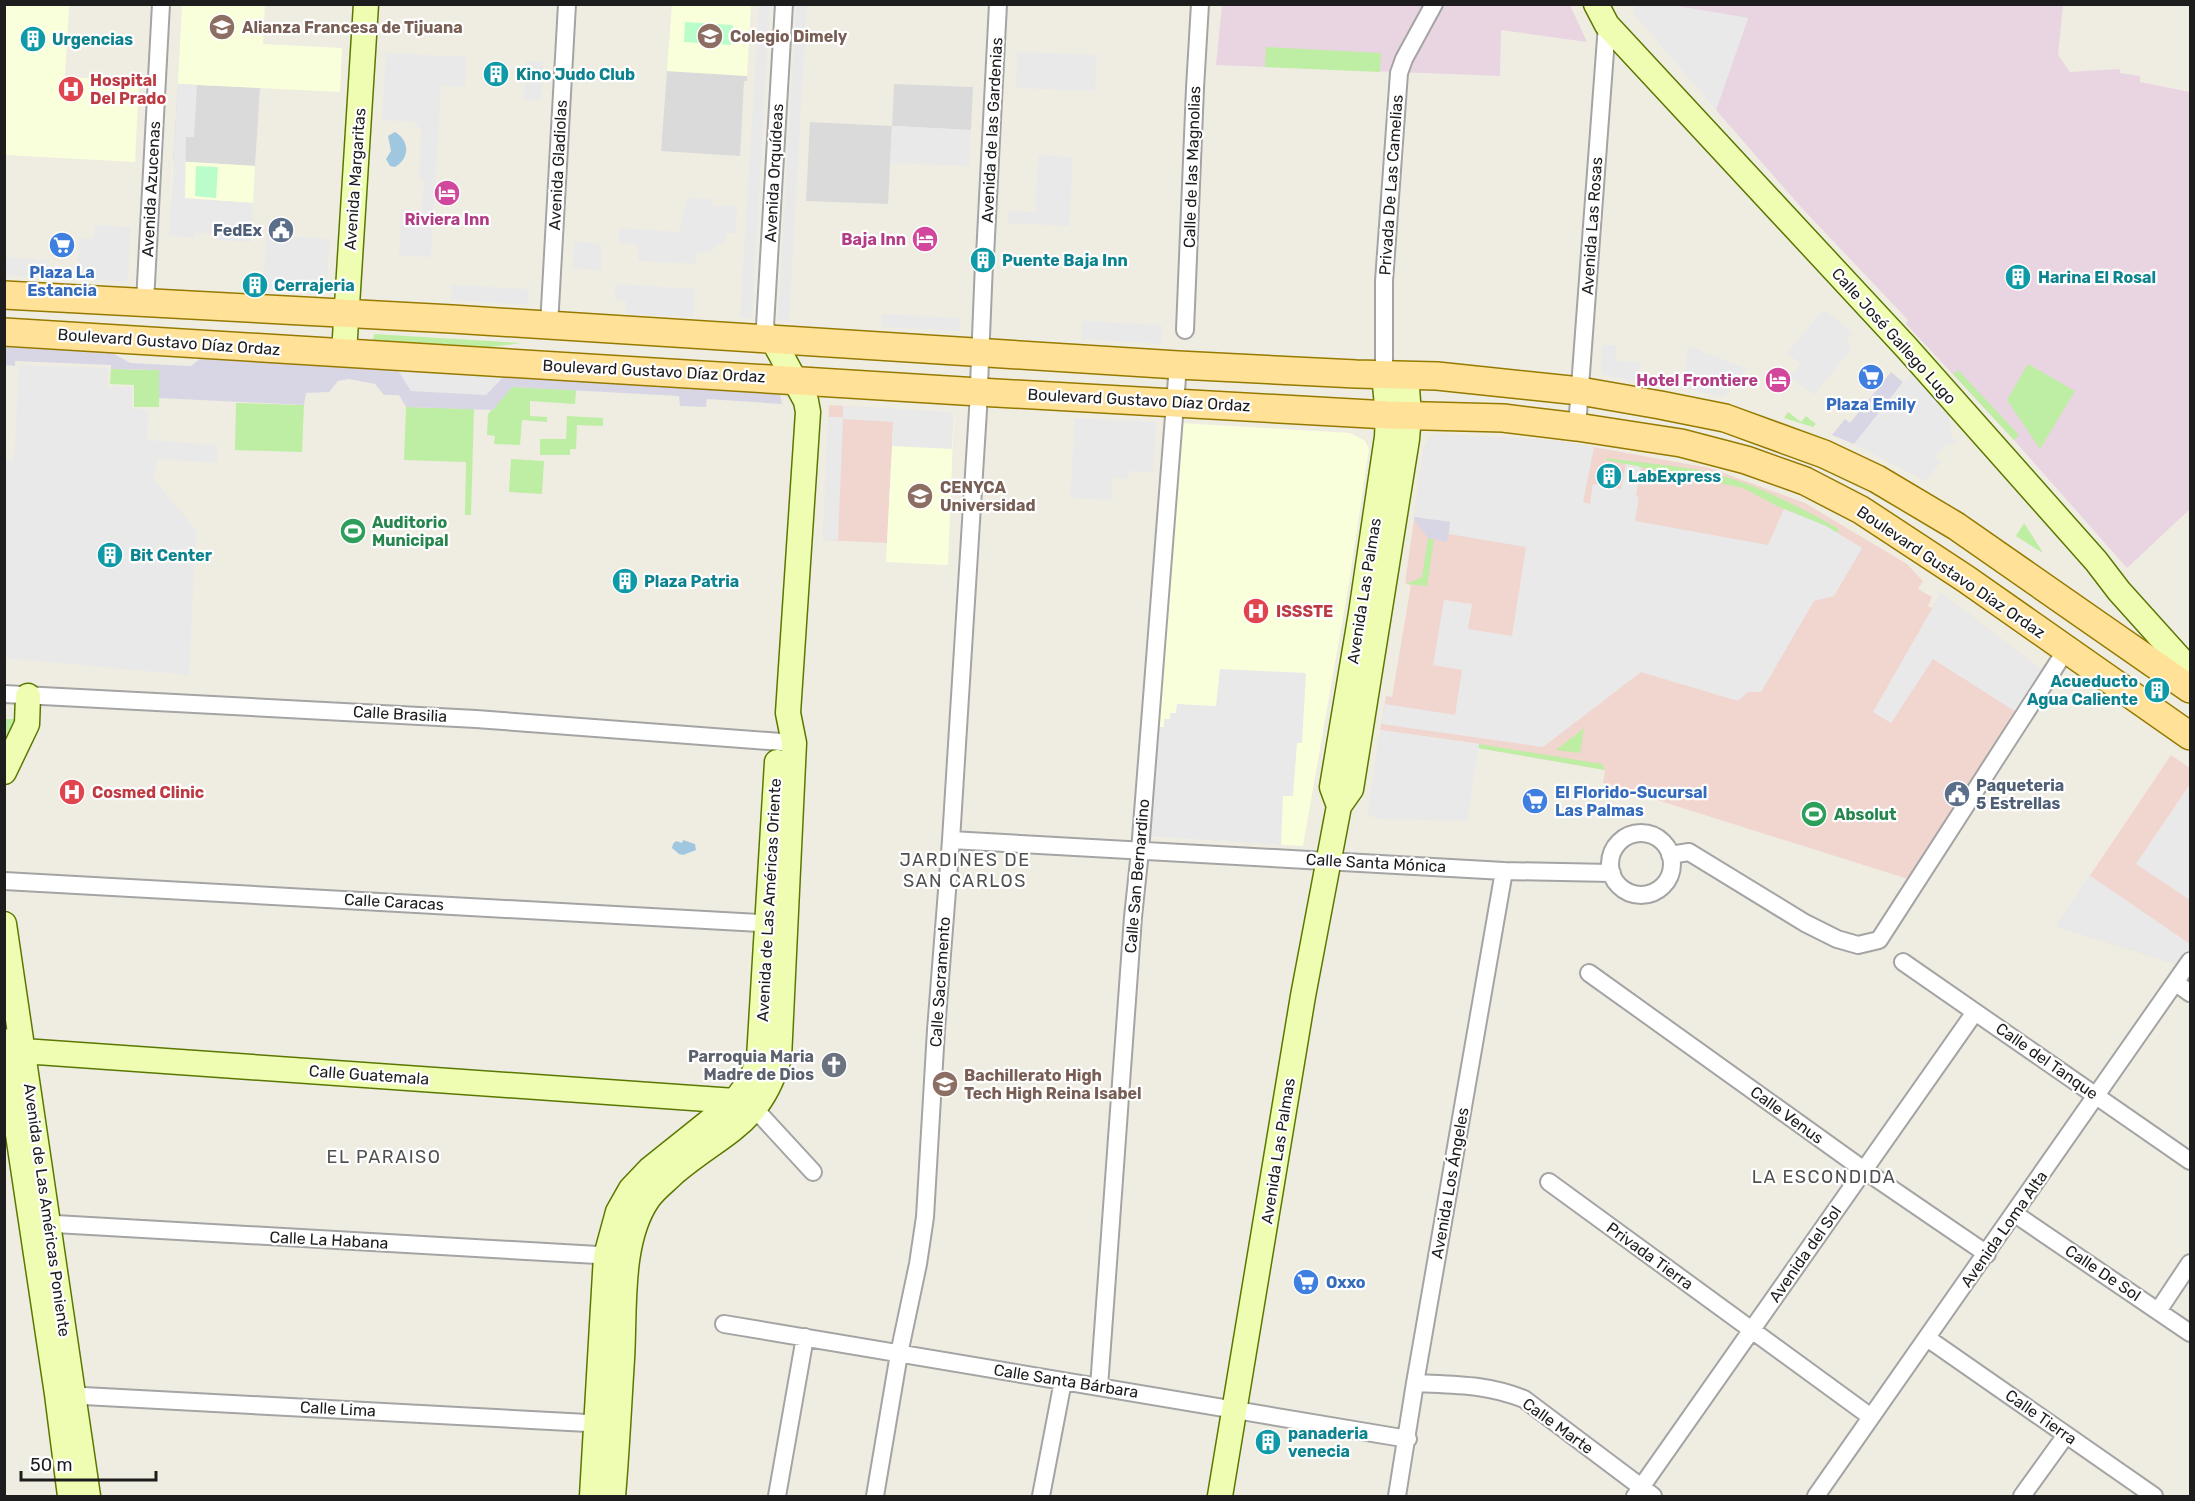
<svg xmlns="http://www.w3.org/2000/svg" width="2195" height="1501" font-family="Rubik,sans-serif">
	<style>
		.residential { fill: #dbdada }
		.commercial { fill: #f1d6d0 }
		.industrial { fill: #e9d4e2 }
		.education { fill: #faffdb }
		.grass { fill: #beeda4 }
		.park { fill: #bbfdca }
		.parking { fill: #e9e9e9 }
		.plaza { fill: #d8d6e5 }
		.water { fill: #9fc8e0 }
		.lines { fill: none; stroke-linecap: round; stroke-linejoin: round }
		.street-casing { stroke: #a4a4a4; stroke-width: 20 }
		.secondary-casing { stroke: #5a7800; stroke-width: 27 }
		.primary-casing { stroke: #967a00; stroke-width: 30 }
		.street { stroke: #fff; stroke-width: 16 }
		.secondary { stroke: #effdb2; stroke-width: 24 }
		.primary { stroke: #ffe197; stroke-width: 27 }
		.labels { text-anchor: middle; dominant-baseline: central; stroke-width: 4.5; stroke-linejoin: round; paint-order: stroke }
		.education-label { font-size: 16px; font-weight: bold; fill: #785e54; stroke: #fff; text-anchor: start }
		.culture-label { font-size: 16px; font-weight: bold; fill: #0d838f; stroke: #fff; text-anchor: start }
		.health-label { font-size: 16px; font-weight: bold; fill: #be3a42; stroke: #fff; text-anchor: start }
		.street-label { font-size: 16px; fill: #1d1d1d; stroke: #fff }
		.hotel-label { font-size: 16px; font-weight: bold; fill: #b23c85; stroke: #fff; text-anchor: end }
		.service-label { font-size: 16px; font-weight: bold; fill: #4e5e75; stroke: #fff; text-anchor: end }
		.shop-label { font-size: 16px; font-weight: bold; fill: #366cbe; stroke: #fff }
		.leisure-label { font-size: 16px; font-weight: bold; fill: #27864d; stroke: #fff; text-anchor: start }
		.worship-label { font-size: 16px; font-weight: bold; fill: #5b616d; stroke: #fff; text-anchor: end }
		.neighbourhood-label { font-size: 18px; letter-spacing: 1.5px; fill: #505050; stroke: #fff }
	</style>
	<rect width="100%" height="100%" fill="#efede2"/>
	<path class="residential" d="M667,71L747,76V81H744L740,156L661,151Z
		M178,84L260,88L255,166L173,161Z
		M894,84L973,87L971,130L892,126L888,204L806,201L810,122L892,126Z"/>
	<path class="commercial" d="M829,405L894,409L887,543L823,540Z
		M1438,434L1560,441L1710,468L1805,503L1907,564L1923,581L1918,589L1932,597L1928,606L1932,608L1941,593L2042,670L1908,879L1603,783L1605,770L1478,748L1479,744L1473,743L1380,730L1386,696L1392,697L1411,585L1405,583L1424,447L1430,437Z
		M2171,755L2190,768V947L2175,964L2056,926Z"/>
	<path class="industrial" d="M1222,5H1570L1587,42L1501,30L1500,76L1216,65Z
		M1669,5H2063L2058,55L2070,72L2120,69V73L2140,76V82L2190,92V509L2127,568L2014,440L1906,324L1908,320L1799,205L1716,110L1748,18Z"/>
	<path class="education" d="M5,4L69,5L65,77L139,81L135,162L5,155Z
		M182,5H265L263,44L342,48L340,92L178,84Z
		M672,5H751L747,76L667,71Z
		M173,161L255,166L253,203L171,198Z
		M894,409L954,412L948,565L886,562Z
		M1181,423L1350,433L1365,441L1369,449L1349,583L1303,846L1151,837Z"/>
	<path class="grass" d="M1266,47L1381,53L1380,72L1265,67Z
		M374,334L521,343L477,349L373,343Z
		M2028,364L2075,391L2040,449L2007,400Z
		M111,369L160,370L159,407H134V385L110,384Z
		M1958,370L2019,435L2014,440L1953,374Z
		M512,387L576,390L575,404L530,401V416L547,417V422L522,420L520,445L494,444L495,436L487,435L488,414Z
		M236,403L304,405L302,452L235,450Z
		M406,407L474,409L471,515H465L466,462L404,460Z
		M1788,412L1801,422L1806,416L1816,424L1813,427L1784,418Z
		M567,416L603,418V426L577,425L576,449H570V455H540V439H566Z
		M1607,458C1640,463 1675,465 1708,472C1754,483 1798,506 1839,529L1837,533L1826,526L1777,506L1743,488L1606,460Z
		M511,459L544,461L542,494L509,492Z
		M2024,523L2042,551L2041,552L2016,536Z
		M1428,538L1434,540L1427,586L1406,584L1422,577Z
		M5,719H20L5,759Z
		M1584,728L1580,753L1556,750Z
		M1479,744L1602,764L1605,770L1478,748Z"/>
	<path class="park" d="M685,22L733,25L731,45L684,42Z
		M196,166L218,167L216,198L195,196Z"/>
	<path class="parking" d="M759,5H770L752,318L740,317Z
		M796,5H807L789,321H778Z
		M1669,5L1748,18L1716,110L1634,14L1635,5Z
		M1017,52L1097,55L1095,91L1016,88Z
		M386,53L467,57L465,87L441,86L431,257L399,256L401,209L422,210L424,180L419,179L421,131L415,122L382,120Z
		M526,61L543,62L541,100L524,99Z
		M178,84L197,85L194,137H186L185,198L253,203L251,242L217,240V234L195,233L194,238L169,236Z
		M892,126L971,130L969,166L890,163Z
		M1038,155L1073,157L1069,226L1008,223L1009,211L1035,212Z
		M687,198L712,199V206H737L736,233H726V240L708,252H697L696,264L638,261V245L618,243L619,228L679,232Z
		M95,225L131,227L128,282L77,279L79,238L93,239Z
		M267,235L330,239L326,293L262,289Z
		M574,241L601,244V270L573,268Z
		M5,257L49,260L48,278L5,275Z
		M615,284L695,289L693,317L626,314V301L615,300Z
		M452,285L529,289L528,305L451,300Z
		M1824,309L1853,333L1846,341L1853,347L1814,395L1790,377L1801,364L1787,353Z
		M882,314L960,318V331L881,327Z
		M1083,321L1162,325L1161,344L1082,339Z
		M1602,345H1617L1616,361L1640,362L1637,382L1603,375L1601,371Z
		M1689,346L1747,369L1724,397L1681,388Z
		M19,365L108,368V387H132V408L148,410L147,440L217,445V463L158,459L153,478L196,530L189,675L5,658L4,460H14Z
		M397,369L505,375L486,395L410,391Z
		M1912,372L1949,416L1952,437L1959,444L1952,443L1945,445L1935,457L1941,462L1925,481L1854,444Z
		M843,406L954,412L952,449L892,446L893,422L843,419L838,540H823L828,417H843Z
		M1075,418L1156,422L1153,472L1129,471L1128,479L1113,478L1111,500L1070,498Z
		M1438,434L1560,441L1594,447L1583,502L1590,504L1593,484L1621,489L1626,464L1641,467L1636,496L1639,497L1635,521L1768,545L1784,509L1826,526L1862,548L1834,596L1814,601L1761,692H1748L1738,701L1641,672L1543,747L1381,724L1385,704L1455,715L1462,670L1433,665L1444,600L1472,604L1468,629L1512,636L1526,547L1449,534L1450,522L1414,517L1424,447L1430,437Z
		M1941,593L2042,670L2016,712L1933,659L1891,723L1873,712Z
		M1220,669L1306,673L1302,743H1297L1293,796H1283L1281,845L1151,837L1159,727H1164V719H1170V713H1176L1177,704L1216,706Z
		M1380,730L1479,744L1467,821L1377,819L1367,815Z
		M2190,784V900L2136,864Z
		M2089,875L2190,944V947L2175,964L2056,926Z"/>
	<path class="plaza" d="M5,347L111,352L130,363L191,366L201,358L397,369L411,391L486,395L505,375L775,391L780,394L782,404L707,399L706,407L680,406L679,396L512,387L493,410L406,407L399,395H384L375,384L349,379L338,381L329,392L306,393L304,405L159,398V370L111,369V365L15,361V366L5,365Z
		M1891,372L1903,382L1854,444L1832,435L1845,419L1850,423Z
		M1414,517L1450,522L1447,542L1428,538L1415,521Z"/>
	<path class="water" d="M395,132C410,141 410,158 395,167L390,166L386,159L391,151L388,136Z
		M683,840L695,844L696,850L683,855L679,854L672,848L673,844L676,841L682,843Z"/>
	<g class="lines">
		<defs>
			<path id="street" d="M985,256L998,4
				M145,302L161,4
				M549,326L567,4
				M1185,330L1195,88L1200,4
				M773,340L765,326L784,4
				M1384,375V281L1399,73L1404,59L1434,4
				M1577,427L1607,25
				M4,694L476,719L794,743
				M1610 864a31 31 0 1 1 62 0a31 31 0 1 1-62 0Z
				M951,840L1504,871L1612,873
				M1670,855L1689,852L1805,923L1837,939L1858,945L1879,940L2066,650
				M4,881L777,924
				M1903,962L2190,1161
				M1589,973L1864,1170L1987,1254
				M2176,983L2190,993
				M746,1105L755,1109L813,1172
				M1549,1182L1871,1417
				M2015,1214L2190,1333
				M38,1223L615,1256
				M2158,1311L2190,1263
				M724,1324L1408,1439
				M1927,1338L2154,1496
				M1415,1383C1456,1385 1486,1384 1524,1399L1653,1496
				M1099,1387L1133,917L1140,851L1178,365
				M65,1395L606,1424
				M777,1496L805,1337
				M875,1496L899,1354L918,1264L925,1217L936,1030L951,840L978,410L984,263
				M1041,1496L1063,1381
				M1397,1496L1415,1383L1504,871
				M1635,1496L1975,1012
				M1816,1496L2190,961
				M2022,1496L2066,1435"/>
			<path id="secondary" d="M1596,4L1607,25L1906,347L2096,561L2119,591L2190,670
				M344,353L366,4
				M4,772L27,724L28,696
				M1339,806L1332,787L1361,613L1387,437L1388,415L1384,375
				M4,924L88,1496
				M4,1041L57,1394L70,1496
				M4,1054L23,1051L735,1101
				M592,1496L606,1256L618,1212L631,1189L650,1169L735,1101L752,1078L759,1058L777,762
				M613,1496C617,1451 619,1405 622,1359C625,1310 619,1241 648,1199C655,1189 666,1181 674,1173C722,1132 760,1125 779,1058L794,743L788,713L808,412L806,401L773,340
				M1220,1496L1303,996L1339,806L1351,789L1407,439L1409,415L1406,375"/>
			<path id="primary" d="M4,295L452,319L1178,365L1356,374L1437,376L1580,391L1660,405L1725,418L1824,454L1877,479L1956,526L2190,689
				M4,332L979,392L1388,415L1503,418L1577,427L1681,443L1746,460L1805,481L1861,510L1966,579L2190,736"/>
		</defs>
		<use href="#street" class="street-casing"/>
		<use href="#secondary" class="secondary-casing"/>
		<use href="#primary" class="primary-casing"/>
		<use href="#street" class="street"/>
		<use href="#secondary" class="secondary"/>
		<use href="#primary" class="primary"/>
	</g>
	<defs>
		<symbol id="school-disc" viewBox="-11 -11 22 22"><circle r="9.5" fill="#8d6e63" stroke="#fff"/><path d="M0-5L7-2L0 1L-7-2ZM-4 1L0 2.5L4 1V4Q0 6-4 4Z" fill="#fff"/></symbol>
		<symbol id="building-disc" viewBox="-11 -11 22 22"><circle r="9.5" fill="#0f9aa8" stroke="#fff"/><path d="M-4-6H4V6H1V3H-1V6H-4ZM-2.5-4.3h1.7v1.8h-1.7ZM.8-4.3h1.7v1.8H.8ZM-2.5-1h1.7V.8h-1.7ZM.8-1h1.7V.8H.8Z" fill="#fff"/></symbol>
		<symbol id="hospital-disc" viewBox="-11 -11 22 22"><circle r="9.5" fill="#e0444e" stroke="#fff"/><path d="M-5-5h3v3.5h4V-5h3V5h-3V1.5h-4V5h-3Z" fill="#fff"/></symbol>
		<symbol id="hotel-disc" viewBox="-11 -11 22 22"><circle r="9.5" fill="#d1479c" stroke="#fff"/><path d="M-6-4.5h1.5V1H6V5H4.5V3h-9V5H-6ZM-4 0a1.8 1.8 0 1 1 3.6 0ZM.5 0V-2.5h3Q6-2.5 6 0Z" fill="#fff"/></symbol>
		<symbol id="civic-disc" viewBox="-11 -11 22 22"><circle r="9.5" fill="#5c6f8a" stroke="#fff"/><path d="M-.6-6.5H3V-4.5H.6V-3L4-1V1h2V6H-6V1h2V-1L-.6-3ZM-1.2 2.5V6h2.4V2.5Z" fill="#fff"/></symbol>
		<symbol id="supermarket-disc" viewBox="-11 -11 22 22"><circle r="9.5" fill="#3f7fe0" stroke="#fff"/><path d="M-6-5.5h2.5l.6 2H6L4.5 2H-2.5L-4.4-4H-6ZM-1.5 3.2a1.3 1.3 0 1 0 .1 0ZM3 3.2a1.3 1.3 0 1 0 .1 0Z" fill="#fff"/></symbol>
		<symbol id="university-disc" viewBox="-11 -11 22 22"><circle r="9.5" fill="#8d6e63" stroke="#fff"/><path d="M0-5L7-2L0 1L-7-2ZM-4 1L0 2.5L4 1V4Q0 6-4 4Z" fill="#fff"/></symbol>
		<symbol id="stadium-disc" viewBox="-11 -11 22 22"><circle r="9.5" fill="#2e9e5b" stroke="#fff"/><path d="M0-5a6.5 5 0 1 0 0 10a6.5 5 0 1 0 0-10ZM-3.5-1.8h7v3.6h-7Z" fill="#fff"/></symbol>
		<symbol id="church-disc" viewBox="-11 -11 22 22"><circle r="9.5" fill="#6b7280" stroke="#fff"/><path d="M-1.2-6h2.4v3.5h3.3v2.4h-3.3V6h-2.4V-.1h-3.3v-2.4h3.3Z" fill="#fff"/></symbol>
	</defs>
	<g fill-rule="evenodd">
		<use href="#school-disc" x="207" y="12" width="30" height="30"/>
		<use href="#school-disc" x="695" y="21" width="30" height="30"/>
		<use href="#building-disc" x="18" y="24" width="30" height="30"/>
		<use href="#building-disc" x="481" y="59" width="30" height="30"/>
		<use href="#hospital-disc" x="56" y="74" width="30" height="30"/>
		<use href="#hotel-disc" x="432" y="178" width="30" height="30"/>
		<use href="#civic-disc" x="266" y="215" width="30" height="30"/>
		<use href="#hotel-disc" x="910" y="224" width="30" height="30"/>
		<use href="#supermarket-disc" x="47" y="230" width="30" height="30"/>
		<use href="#building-disc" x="968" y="245" width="30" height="30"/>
		<use href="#building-disc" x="2003" y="262" width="30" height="30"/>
		<use href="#building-disc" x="240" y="270" width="30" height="30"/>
		<use href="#supermarket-disc" x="1856" y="362" width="30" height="30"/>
		<use href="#hotel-disc" x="1763" y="365" width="30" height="30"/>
		<use href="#building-disc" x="1594" y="461" width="30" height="30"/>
		<use href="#university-disc" x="905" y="481" width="30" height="30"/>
		<use href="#stadium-disc" x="338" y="516" width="30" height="30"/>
		<use href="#building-disc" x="95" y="540" width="30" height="30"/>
		<use href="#building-disc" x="610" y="566" width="30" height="30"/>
		<use href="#hospital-disc" x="1241" y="596" width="30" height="30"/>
		<use href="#building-disc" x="2142" y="675" width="30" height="30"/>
		<use href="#hospital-disc" x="57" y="777" width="30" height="30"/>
		<use href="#civic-disc" x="1942" y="779" width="30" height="30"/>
		<use href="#supermarket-disc" x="1520" y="786" width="30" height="30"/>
		<use href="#stadium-disc" x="1799" y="799" width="30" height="30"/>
		<use href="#church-disc" x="819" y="1050" width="30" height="30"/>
		<use href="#university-disc" x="930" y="1069" width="30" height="30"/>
		<use href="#supermarket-disc" x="1291" y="1267" width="30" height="30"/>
		<use href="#building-disc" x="1253" y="1427" width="30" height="30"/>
	</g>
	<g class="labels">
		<g class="education-label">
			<text x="242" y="27">Alianza Francesa de Tijuana</text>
			<text x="730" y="36">Colegio Dimely</text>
			<text x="940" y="487">CENYCA<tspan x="940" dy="18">Universidad</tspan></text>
			<text x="964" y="1075">Bachillerato High<tspan x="964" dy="18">Tech High Reina Isabel</tspan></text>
		</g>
		<g class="culture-label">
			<text x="52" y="39">Urgencias</text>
			<text x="516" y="74">Kino Judo Club</text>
			<text x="1002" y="260">Puente Baja Inn</text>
			<text x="2038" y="277">Harina El Rosal</text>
			<text x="274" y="285">Cerrajeria</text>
			<text x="1628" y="476">LabExpress</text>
			<text x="130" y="555">Bit Center</text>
			<text x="644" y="581">Plaza Patria</text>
			<text x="2138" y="681" text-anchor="end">Acueducto<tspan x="2138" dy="18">Agua Caliente</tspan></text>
			<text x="1288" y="1433">panaderia<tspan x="1288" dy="18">venecia</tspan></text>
		</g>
		<g class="health-label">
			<text x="90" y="80">Hospital<tspan x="90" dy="18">Del Prado</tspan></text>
			<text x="1276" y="611">ISSSTE</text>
			<text x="92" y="792">Cosmed Clinic</text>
		</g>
		<g class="street-label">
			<text transform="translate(992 130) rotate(-87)">Avenida de las Gardenias</text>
			<text transform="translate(558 165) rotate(-87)">Avenida Gladiolas</text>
			<text transform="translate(1192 167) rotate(-88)">Calle de las Magnolias</text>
			<text transform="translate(774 173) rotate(-87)">Avenida Orquídeas</text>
			<text transform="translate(355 179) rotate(-86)">Avenida Margaritas</text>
			<text transform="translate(1391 185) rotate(-86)">Privada De Las Camelias</text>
			<text transform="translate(151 189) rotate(-87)">Avenida Azucenas</text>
			<text transform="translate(1592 226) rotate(-86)">Avenida Las Rosas</text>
			<text transform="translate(1894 336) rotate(48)">Calle José Gallego Lugo</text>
			<text transform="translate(169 342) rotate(4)">Boulevard Gustavo Díaz Ordaz</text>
			<text transform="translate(654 371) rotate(3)">Boulevard Gustavo Díaz Ordaz</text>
			<text transform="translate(1139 400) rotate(3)">Boulevard Gustavo Díaz Ordaz</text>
			<text transform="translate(1951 572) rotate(34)">Boulevard Gustavo Díaz Ordaz</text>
			<text transform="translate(1364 591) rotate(-81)">Avenida Las Palmas</text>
			<text transform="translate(400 714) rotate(3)">Calle Brasilia</text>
			<text transform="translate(1376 863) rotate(3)">Calle Santa Mónica</text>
			<text transform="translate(1137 876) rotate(-85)">Calle San Bernardino</text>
			<text transform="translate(769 900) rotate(-87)">Avenida de Las Américas Oriente</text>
			<text transform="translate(394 902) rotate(3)">Calle Caracas</text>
			<text transform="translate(940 982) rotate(-86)">Calle Sacramento</text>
			<text transform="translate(2047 1061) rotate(35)">Calle del Tanque</text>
			<text transform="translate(369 1075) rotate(4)">Calle Guatemala</text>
			<text transform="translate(1787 1115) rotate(36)">Calle Venus</text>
			<text transform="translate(1278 1151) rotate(-81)">Avenida Las Palmas</text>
			<text transform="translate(1450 1183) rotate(-80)">Avenida Los Ángeles</text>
			<text transform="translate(47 1210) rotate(82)">Avenida de Las Américas Poniente</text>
			<text transform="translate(2004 1229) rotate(-55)">Avenida Loma Alta</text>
			<text transform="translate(329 1240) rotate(3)">Calle La Habana</text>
			<text transform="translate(1805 1254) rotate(-55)">Avenida del Sol</text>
			<text transform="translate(1650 1256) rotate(36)">Privada Tierra</text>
			<text transform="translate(2103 1273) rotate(34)">Calle De Sol</text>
			<text transform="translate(1066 1381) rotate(9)">Calle Santa Bárbara</text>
			<text transform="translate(338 1409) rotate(3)">Calle Lima</text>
			<text transform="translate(2041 1417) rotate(35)">Calle Tierra</text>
			<text transform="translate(1558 1426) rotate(36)">Calle Marte</text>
		</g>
		<g class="hotel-label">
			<text x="447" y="219" text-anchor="middle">Riviera Inn</text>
			<text x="906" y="239">Baja Inn</text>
			<text x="1758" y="380">Hotel Frontiere</text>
		</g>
		<g class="service-label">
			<text x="262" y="230">FedEx</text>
			<text x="1976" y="785" text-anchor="start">Paqueteria<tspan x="1976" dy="18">5 Estrellas</tspan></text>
		</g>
		<g class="shop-label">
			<text x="62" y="272">Plaza La<tspan x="62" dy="18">Estancia</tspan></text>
			<text x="1871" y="404">Plaza Emily</text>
			<text x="1555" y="792" text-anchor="start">El Florido-Sucursal<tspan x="1555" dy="18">Las Palmas</tspan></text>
			<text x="1326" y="1282" text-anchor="start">Oxxo</text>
		</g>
		<g class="leisure-label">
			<text x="372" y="522">Auditorio<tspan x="372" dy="18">Municipal</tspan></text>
			<text x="1834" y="814">Absolut</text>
		</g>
		<g class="worship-label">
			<text x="814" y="1056">Parroquia Maria<tspan x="814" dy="18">Madre de Dios</tspan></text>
		</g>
		<g class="neighbourhood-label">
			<text x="965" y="860">JARDINES DE<tspan x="965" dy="21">SAN CARLOS</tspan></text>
			<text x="384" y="1157">EL PARAISO</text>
			<text x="1824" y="1177">LA ESCONDIDA</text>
		</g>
	</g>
	<rect width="2195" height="1501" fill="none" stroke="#1d1d1d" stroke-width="12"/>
	<path d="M21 1471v9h135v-9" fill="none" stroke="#1d1d1d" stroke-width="3"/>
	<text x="30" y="1471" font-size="18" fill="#1d1d1d" stroke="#ffffff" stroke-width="4.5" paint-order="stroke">50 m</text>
</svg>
